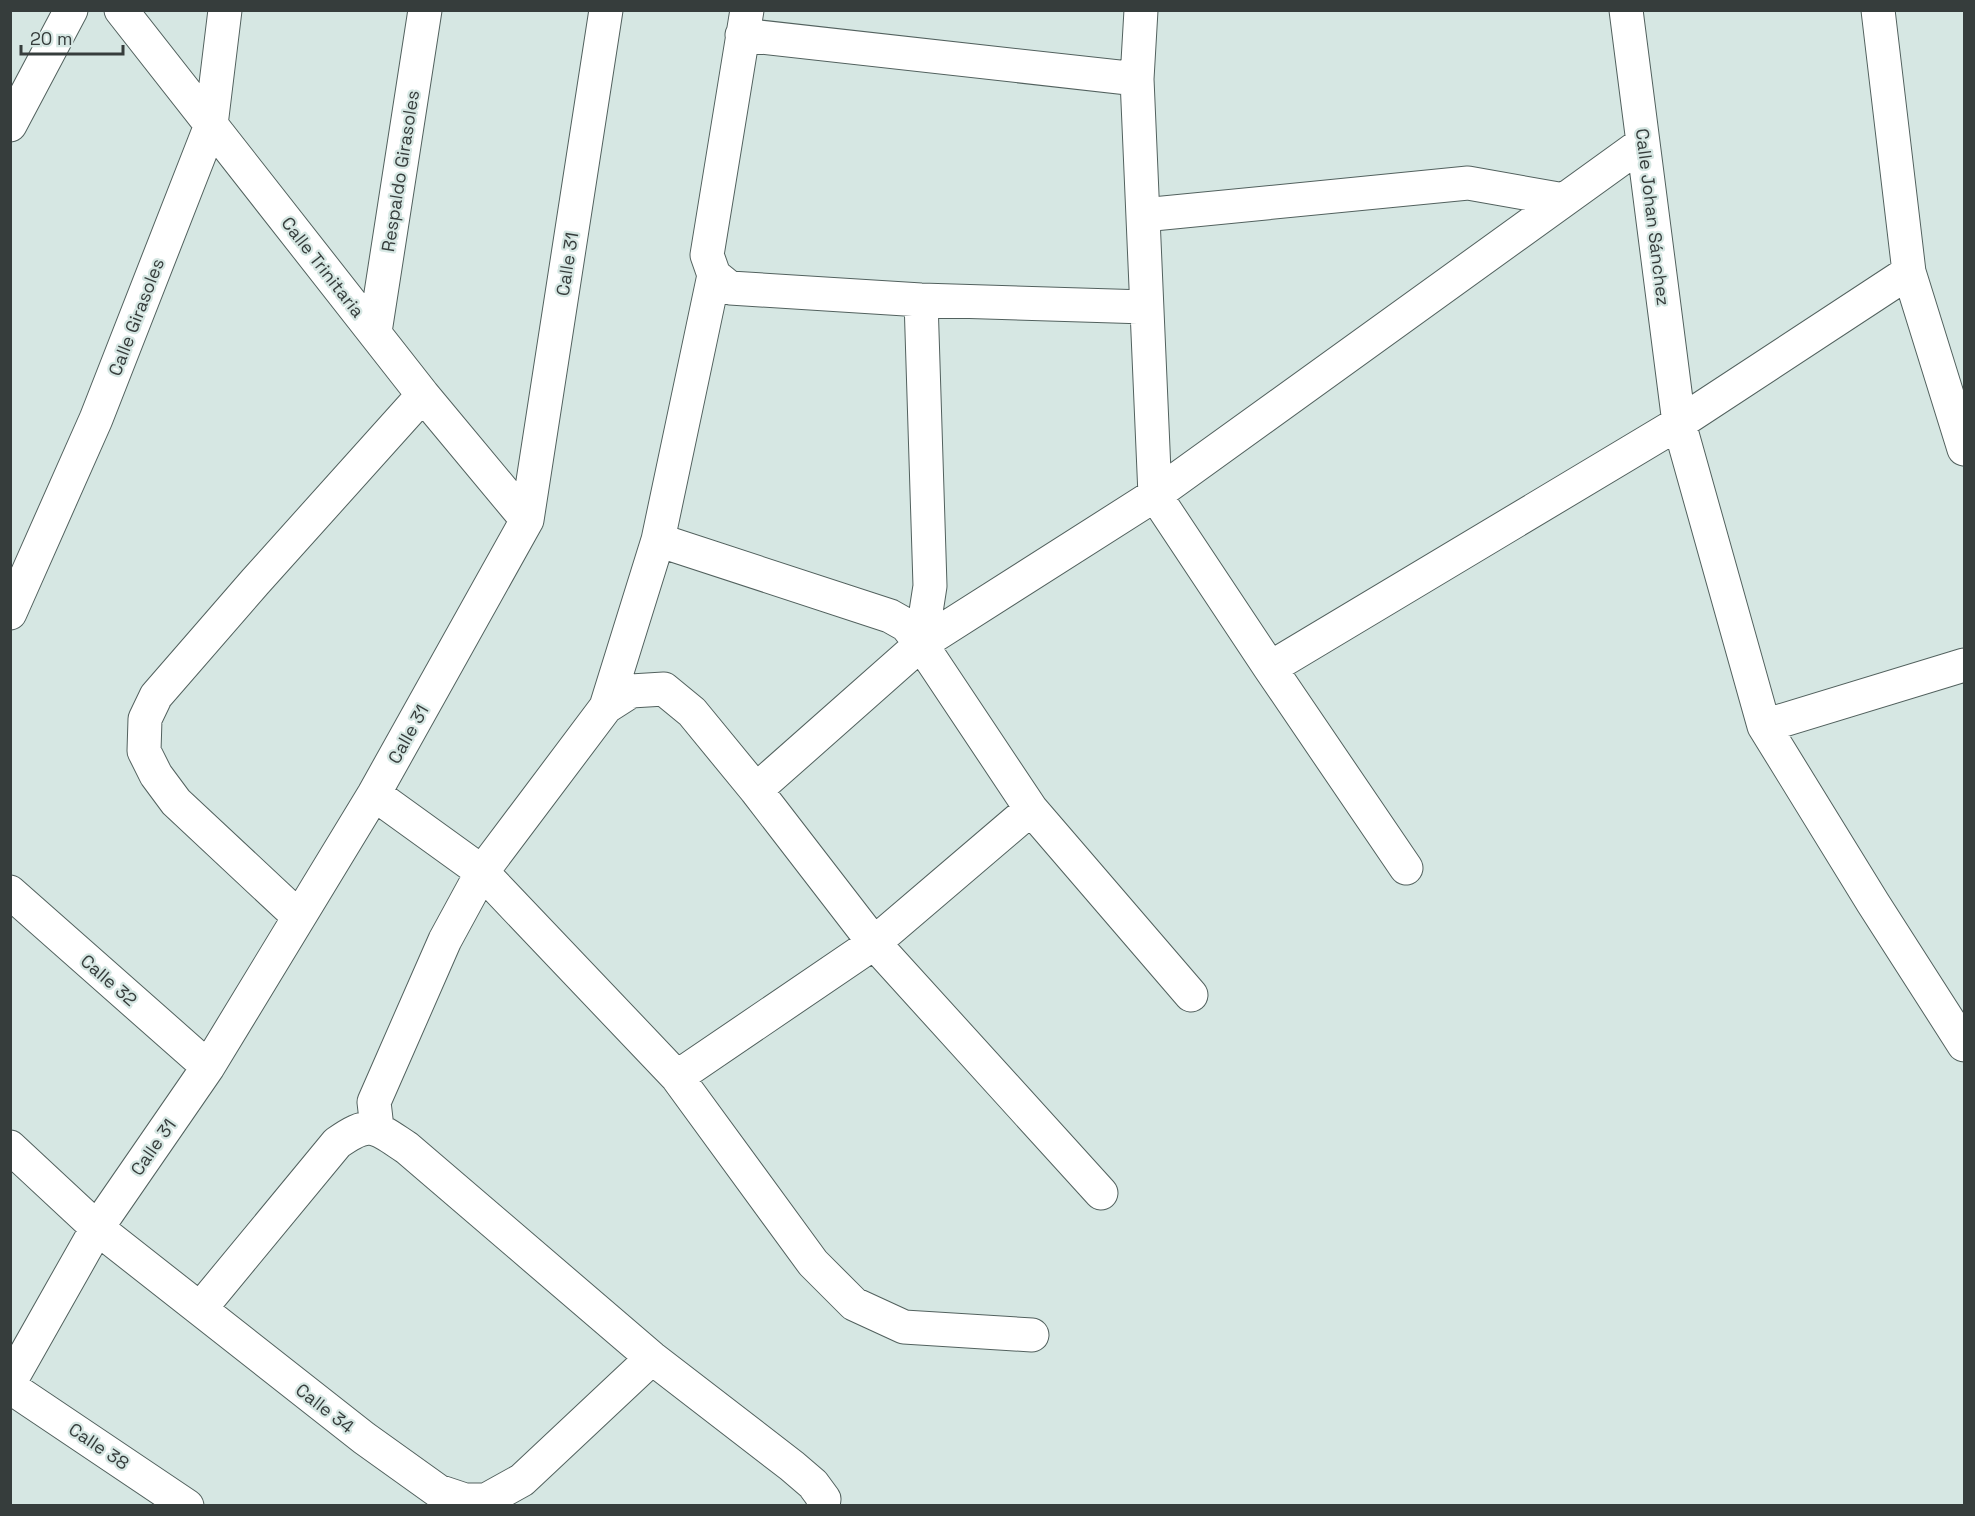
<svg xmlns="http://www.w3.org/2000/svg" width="1975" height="1516" font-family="'Space Grotesk',sans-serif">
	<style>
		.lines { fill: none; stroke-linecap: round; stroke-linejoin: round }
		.minor-casing { stroke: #52615e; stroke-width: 35 }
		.minor { stroke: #fff; stroke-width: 33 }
		.labels { text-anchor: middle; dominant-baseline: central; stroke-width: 4.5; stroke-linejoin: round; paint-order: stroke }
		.street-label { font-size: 18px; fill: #363d3c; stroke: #d6e7e3 }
	</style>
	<rect width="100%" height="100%" fill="#d6e7e3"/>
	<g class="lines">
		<defs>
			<path id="minor" d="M121,10L423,395L527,520
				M747,10L707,255L714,275L730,288L921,300L1146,307
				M1141,10L1137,79L1155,495L1270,668L1406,868
				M1626,10L1679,423L1764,726L1873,903L1964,1045
				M1878,10L1909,272L1964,449
				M742,35L1137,79
				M10,125L71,10
				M1143,215L1468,183L1564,200
				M375,332L425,10
				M658,540L890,616L906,625L921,644
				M10,613L96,419L211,125L225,10
				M1270,668L1679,423L1909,272
				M606,707L658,540L714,275
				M1764,726L1964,665
				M756,790L921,644L930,586L921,300
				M374,794L482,872L677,1077L813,1263L854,1304L904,1327L1032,1335
				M10,892L208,1067
				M299,917L176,802L156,775L144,751L145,719L156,696L255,582L423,395
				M1191,995L1031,809L921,644L1155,495L1643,143
				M677,1077L874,943L1031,809
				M377,1128L374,1102L445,940L482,872L606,707L631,691L664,689L692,712L756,790L874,943L1101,1193
				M10,1147L97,1228L364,1438L438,1491L465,1500H486L522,1480L652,1358
				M200,1309L337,1143C371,1119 375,1127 407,1148L652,1358L792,1466L813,1484L824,1499L823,1506
				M10,1382L97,1228L208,1067L374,794L527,520L606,10
				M10,1387L187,1506"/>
		</defs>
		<use href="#minor" class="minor-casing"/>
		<use href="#minor" class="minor"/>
	</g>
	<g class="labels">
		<g class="street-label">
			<text transform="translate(400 171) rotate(-81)">Respaldo Girasoles</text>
			<text transform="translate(1653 217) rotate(83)">Calle Johan Sánchez</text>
			<text transform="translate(567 264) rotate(-81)">Calle 31</text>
			<text transform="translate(323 267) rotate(52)">Calle Trinitaria</text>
			<text transform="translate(136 317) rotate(-69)">Calle Girasoles</text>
			<text transform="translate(408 734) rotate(-61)">Calle 31</text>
			<text transform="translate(109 980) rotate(41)">Calle 32</text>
			<text transform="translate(153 1147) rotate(-55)">Calle 31</text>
			<text transform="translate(325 1408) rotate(38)">Calle 34</text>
			<text transform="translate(99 1446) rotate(34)">Calle 38</text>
		</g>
	</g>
	<rect width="1975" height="1516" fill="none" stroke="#363d3c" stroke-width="24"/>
	<path d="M21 45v9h102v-9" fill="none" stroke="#363d3c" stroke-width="3"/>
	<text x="30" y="45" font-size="18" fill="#363d3c" stroke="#d6e7e3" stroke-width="4.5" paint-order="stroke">20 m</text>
</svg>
